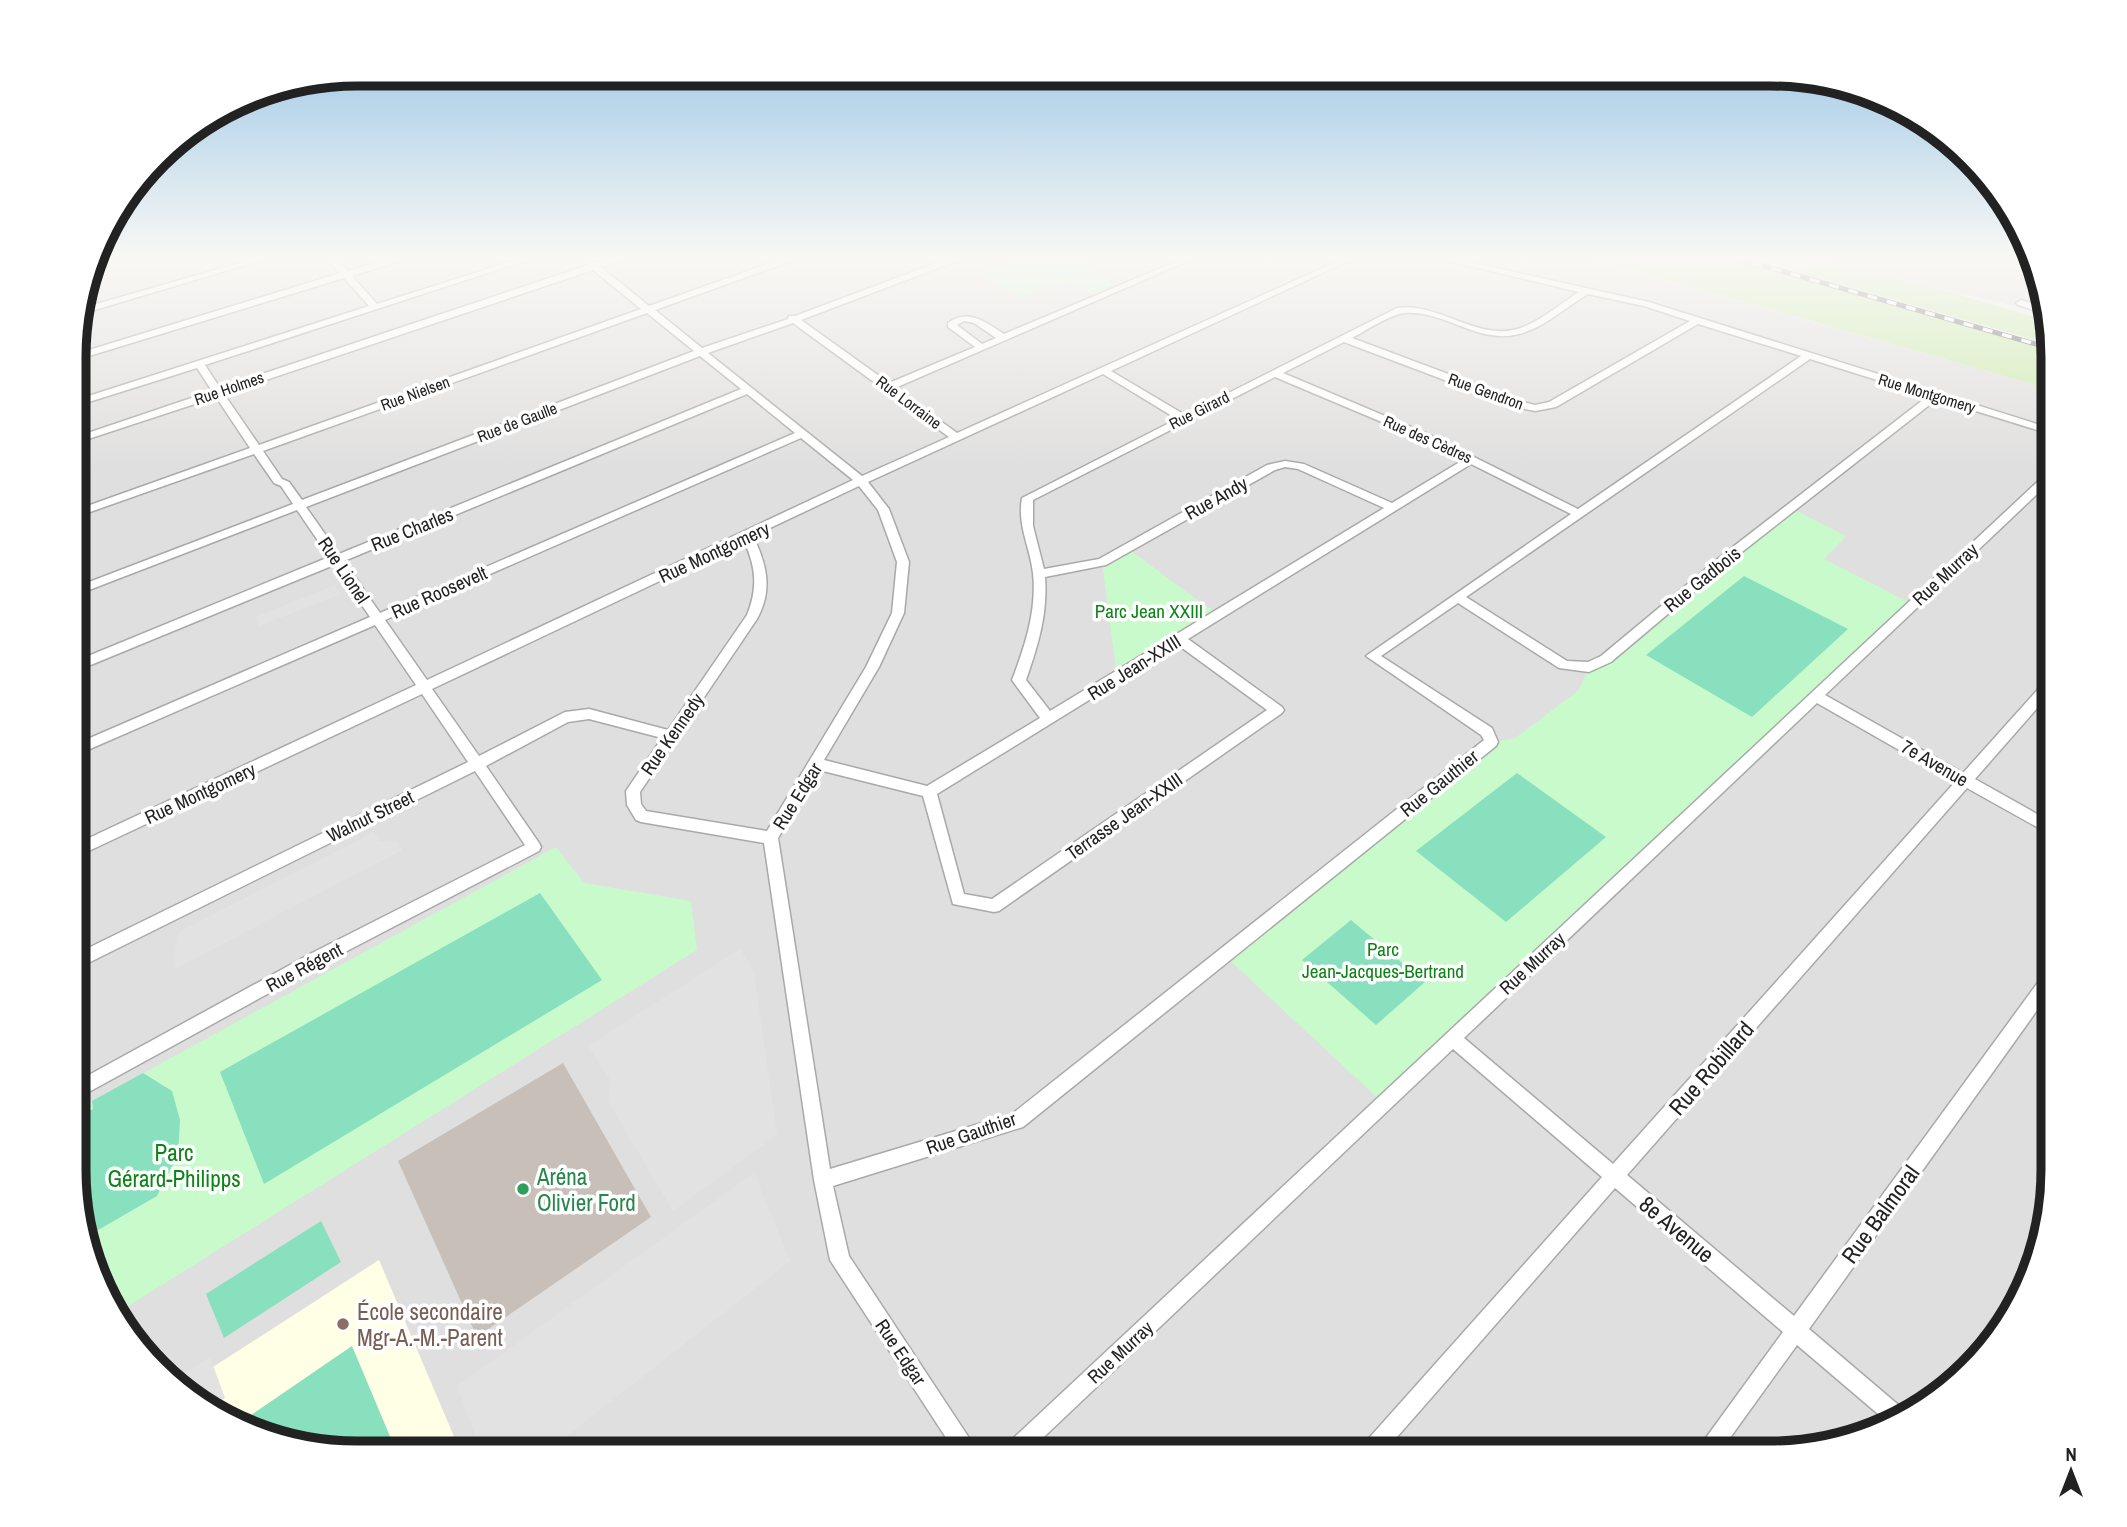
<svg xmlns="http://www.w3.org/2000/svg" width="2127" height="1527" font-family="'Archivo Narrow',sans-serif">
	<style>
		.residential { fill: #e0dfdf }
		.education { fill: #ffffe5 }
		.grass { fill: #cdebb0 }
		.park { fill: #c8facc }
		.pitch { fill: #88e0be }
		.parking { fill: #e2e2e2 }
		.building { fill: #c7bfb8 }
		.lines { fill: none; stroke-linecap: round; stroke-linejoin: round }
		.minor-casing { stroke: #a9a9a9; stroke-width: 3 }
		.minor { fill: #fff; fill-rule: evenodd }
		.rail-casing { stroke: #707070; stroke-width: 5 }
		.rail { stroke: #fff; stroke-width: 3.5; stroke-dasharray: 10; stroke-linecap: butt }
		.leisure-dot { fill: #2e9e5b; stroke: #fff; stroke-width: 2.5 }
		.education-dot { fill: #8d6e63; stroke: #fff; stroke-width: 2.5 }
		.labels { text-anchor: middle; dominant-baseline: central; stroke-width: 7; stroke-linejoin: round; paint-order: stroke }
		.far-street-label { font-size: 16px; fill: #222; stroke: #fff }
		.street-label { font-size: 19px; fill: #222; stroke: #fff }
		.park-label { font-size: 19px; fill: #0c8416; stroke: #fff }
		.near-street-label { font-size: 23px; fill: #222; stroke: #fff }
		.near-park-label { font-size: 23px; fill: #0c8416; stroke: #fff }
		.near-leisure-label { font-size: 23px; fill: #27864d; stroke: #fff; text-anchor: start }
		.near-education-label { font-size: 23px; fill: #785e54; stroke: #fff; text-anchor: start }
		.rim { fill: none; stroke: #222; stroke-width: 9 }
	</style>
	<rect width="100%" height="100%" fill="#f2efe9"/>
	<path class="residential" d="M95,257H1584L2053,390V1188L2032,1278L1995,1343L1896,1424L1771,1453H339L265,1438L184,1395L111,1311L76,1207V320Z
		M1813,257H2031L2046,313L1813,260Z"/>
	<path class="education" d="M379,1260L461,1453H339L265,1438L184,1395L179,1389Z"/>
	<path class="grass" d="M1587,257H1724L2053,351V390Z
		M1812,260L1939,289L2048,321L2053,345L1804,274Z"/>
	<path class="park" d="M1027,257H1070L1117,285L1094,295L1067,280L1018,298L981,274Z
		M1791,508L1846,536L1824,559L1910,603L1383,1103L1224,955L1491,742L1514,739L1579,690L1589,667Z
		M1127,548L1218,615L1117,677L1102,562Z
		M556,847L584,883L691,901L697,950L114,1315L76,1207V1110Z"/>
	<path class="pitch" d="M1744,576L1848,629L1752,717L1646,655Z
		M1517,773L1606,837L1506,922L1416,851Z
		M540,893L602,980L264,1184L220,1072Z
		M1351,920L1425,982L1376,1025L1302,960Z
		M143,1073L172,1091L180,1120L178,1155L157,1196L86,1237L76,1207V1118L93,1109L92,1101Z
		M321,1221L341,1262L224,1338L206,1294Z
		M352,1346L397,1453C340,1453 288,1451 238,1424Z"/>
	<path class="parking" d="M335,585L341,594L259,626L255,617Z
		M374,832L380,841L398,842L402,850L175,969L173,959L179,932Z
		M740,949L754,973L777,1135L673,1211L608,1101L611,1081L588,1046Z
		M754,1173L790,1261L545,1453H482L457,1386Z
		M210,1357L225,1398L210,1408L184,1395L172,1381Z"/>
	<path class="building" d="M563,1063L651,1217L477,1337L398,1161Z"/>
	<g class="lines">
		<defs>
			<path id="minor" d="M108,257H120L92,266L94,260Z
				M260,257H272L78,315L79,309Z
				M326,257H334L348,271L395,257H407L406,259L352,276L377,304L525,257H537L205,365L220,388L588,265L579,257H588L596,263L615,257H626L625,259L601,267L649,306L787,257H798L797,259L655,310L702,348L788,319L789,316H795L952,257H963L962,259L801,320L889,383L975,347L948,327V323C968,308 986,322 1004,334L1187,257H1197L895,388L957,433L1347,257H1357L1111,371L1185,415L1397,308C1437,302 1473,338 1513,330C1537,325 1559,304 1579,292L1432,257H1446L1649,302L2053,429V435L1937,399L1733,559L1611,662L1589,672L1559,668L1458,603L1381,656L1492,728L1498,742L1496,746L1023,1127L833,1186L849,1256L979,1453H956L830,1260L814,1180L764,843L641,822L636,820L627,805L626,791L662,738L589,719L568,722L486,766L539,843L541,847L539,851L322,964L76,1099V1082L310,954L525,845L475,771L76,969V954L468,762L422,694L76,857V844L416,685L375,625L76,755V744L370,617L334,565L76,671V661L329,557L297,510L76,595V587L293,504L281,486L274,483L254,454L76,517V510L250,448L216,397L76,443V437L212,391L197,368L76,406V400L369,306L344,278L76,360V354L340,273ZM593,270L641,309L259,445L224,394ZM1588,294L1644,306L1690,321L1549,402L1535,405L1523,402L1352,338C1365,331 1391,314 1405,313C1445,310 1478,345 1519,334C1544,328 1566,307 1588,294ZM647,313L694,351L302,500L289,482L282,479L263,451ZM964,321L974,323L996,338L982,344L957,325ZM793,323L949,437L862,476L708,353ZM1698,324L1801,356L1578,509L1430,435L1283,373L1344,342L1516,407L1535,411L1556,407ZM700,356L741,389L339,554L306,507ZM1810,359L1928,396L1725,553L1601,656L1588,662L1567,661L1466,597ZM1103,374L1177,419L1022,498C1017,525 1030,547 1033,573C1037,610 1025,646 1012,680L1040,718L927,786L824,760L879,667L904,613L909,562L889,509L868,482ZM1275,377L1422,439L1463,460L1392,503L1304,464L1285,461L1267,465L1099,559L1044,569L1033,526V500ZM747,394L795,433L380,613L344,561ZM801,438L853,480L427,680L385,620ZM1471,464L1571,514L1366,656L1481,735L1484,740L1012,1114L830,1169L778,838L819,770L923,796L953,904L994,912L999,911L1282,713L1284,710L1282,707L1188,639ZM1285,467L1298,469L1384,508L1050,711L1026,680C1038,646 1048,613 1045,577L1106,565L1275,470ZM859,486L878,510L897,562L892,613L866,667L767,831L646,811L641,804L640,792L757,619C773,590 767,565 753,536ZM744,541C756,567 758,588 747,615L668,730L589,709L565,712L479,756L432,689ZM1178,645L1267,710L992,899L964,894L937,794Z
				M2021,300L2045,307L2046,314L2018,305L2016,303Z
				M2053,470V479L1825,695L1963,773L2048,678L2053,676V690L1975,779L2053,823V836L1967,788L1627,1175L1794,1316L2047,970L2053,968V988L1809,1329L1909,1414L1891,1425L1797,1345L1719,1453H1697L1700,1446L1783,1332L1615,1188L1383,1453H1359L1362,1446L1602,1177L1453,1049L1027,1453H1002L1005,1446L2049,471ZM1817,703L1955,782L1613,1164L1464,1038Z"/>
		</defs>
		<use href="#minor" class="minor-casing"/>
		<use href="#minor" class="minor"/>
		<defs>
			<path id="rail" d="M1733,257L2053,349"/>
		</defs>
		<use href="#rail" class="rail-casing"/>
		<use href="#rail" class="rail"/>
	</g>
	<linearGradient id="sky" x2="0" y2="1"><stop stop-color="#8fc0e4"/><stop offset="0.55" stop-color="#f9f8f5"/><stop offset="1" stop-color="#f9f8f5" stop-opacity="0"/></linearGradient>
	<rect width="2127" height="470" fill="url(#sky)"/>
	<circle class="leisure-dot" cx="523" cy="1189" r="7"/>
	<circle class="education-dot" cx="343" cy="1324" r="7"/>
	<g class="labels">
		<g class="far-street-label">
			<text transform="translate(229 388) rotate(-19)">Rue Holmes</text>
			<text transform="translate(1486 391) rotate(20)">Rue Gendron</text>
			<text transform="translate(415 393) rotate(-20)">Rue Nielsen</text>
			<text transform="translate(1927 393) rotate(17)">Rue Montgomery</text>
			<text transform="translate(909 402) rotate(37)">Rue Lorraine</text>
			<text transform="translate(1199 410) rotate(-27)">Rue Girard</text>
			<text transform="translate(517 422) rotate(-21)">Rue de Gaulle</text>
			<text transform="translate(1428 439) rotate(24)">Rue des Cèdres</text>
		</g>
		<g class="street-label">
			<text transform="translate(1216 498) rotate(-29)">Rue Andy</text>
			<text transform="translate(412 529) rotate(-22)">Rue Charles</text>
			<text transform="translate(714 552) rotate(-25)">Rue Montgomery</text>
			<text transform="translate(344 570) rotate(56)">Rue Lionel</text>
			<text transform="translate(1945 574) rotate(-43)">Rue Murray</text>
			<text transform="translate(1702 579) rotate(-39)">Rue Gadbois</text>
			<text transform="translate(439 592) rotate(-24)">Rue Roosevelt</text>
			<text transform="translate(1134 667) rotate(-32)">Rue Jean-XXIII</text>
			<text transform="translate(672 734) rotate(-55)">Rue Kennedy</text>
			<text transform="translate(1935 763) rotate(30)">7e Avenue</text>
			<text transform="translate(1439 783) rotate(-39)">Rue Gauthier</text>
			<text transform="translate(200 793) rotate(-25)">Rue Montgomery</text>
			<text transform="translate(797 796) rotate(-58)">Rue Edgar</text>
			<text transform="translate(370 816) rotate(-26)">Walnut Street</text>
			<text transform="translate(1124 816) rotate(-35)">Terrasse Jean-XXIII</text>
			<text transform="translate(1532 963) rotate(-43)">Rue Murray</text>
			<text transform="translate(304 967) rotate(-28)">Rue Régent</text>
			<text transform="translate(971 1133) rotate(-19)">Rue Gauthier</text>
			<text transform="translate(901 1352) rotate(56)">Rue Edgar</text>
			<text transform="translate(1120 1352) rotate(-43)">Rue Murray</text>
		</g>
		<g class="park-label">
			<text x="1149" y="611">Parc Jean XXIII</text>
			<text x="1383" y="949">Parc<tspan x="1383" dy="22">Jean-Jacques-Bertrand</tspan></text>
		</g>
		<g class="near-street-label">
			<text transform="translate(1711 1068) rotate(-49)">Rue Robillard</text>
			<text transform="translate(1880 1214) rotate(-54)">Rue Balmoral</text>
			<text transform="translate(1677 1229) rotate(40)">8e Avenue</text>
		</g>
		<g class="near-park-label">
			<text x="174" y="1152">Parc<tspan x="174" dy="26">Gérard-Philipps</tspan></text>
		</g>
		<g class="near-leisure-label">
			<text x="537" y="1176">Aréna<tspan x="537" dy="26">Olivier Ford</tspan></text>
		</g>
		<g class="near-education-label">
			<text x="357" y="1311">École secondaire<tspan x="357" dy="26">Mgr-A.-M.-Parent</tspan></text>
		</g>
	</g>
	<path d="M0 0H2127V1527H0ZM357 86H1770A271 271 0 0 1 2041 357V1170A271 271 0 0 1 1770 1441H357A271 271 0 0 1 86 1170V357A271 271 0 0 1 357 86Z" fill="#fff" fill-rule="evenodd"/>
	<path class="rim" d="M357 86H1770A271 271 0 0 1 2041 357V1170A271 271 0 0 1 1770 1441H357A271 271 0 0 1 86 1170V357A271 271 0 0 1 357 86Z"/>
	<g transform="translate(2071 1471)" stroke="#ffffff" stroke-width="5" paint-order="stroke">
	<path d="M0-5L12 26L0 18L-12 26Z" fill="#222222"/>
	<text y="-10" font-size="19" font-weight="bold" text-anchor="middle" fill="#222222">N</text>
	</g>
</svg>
